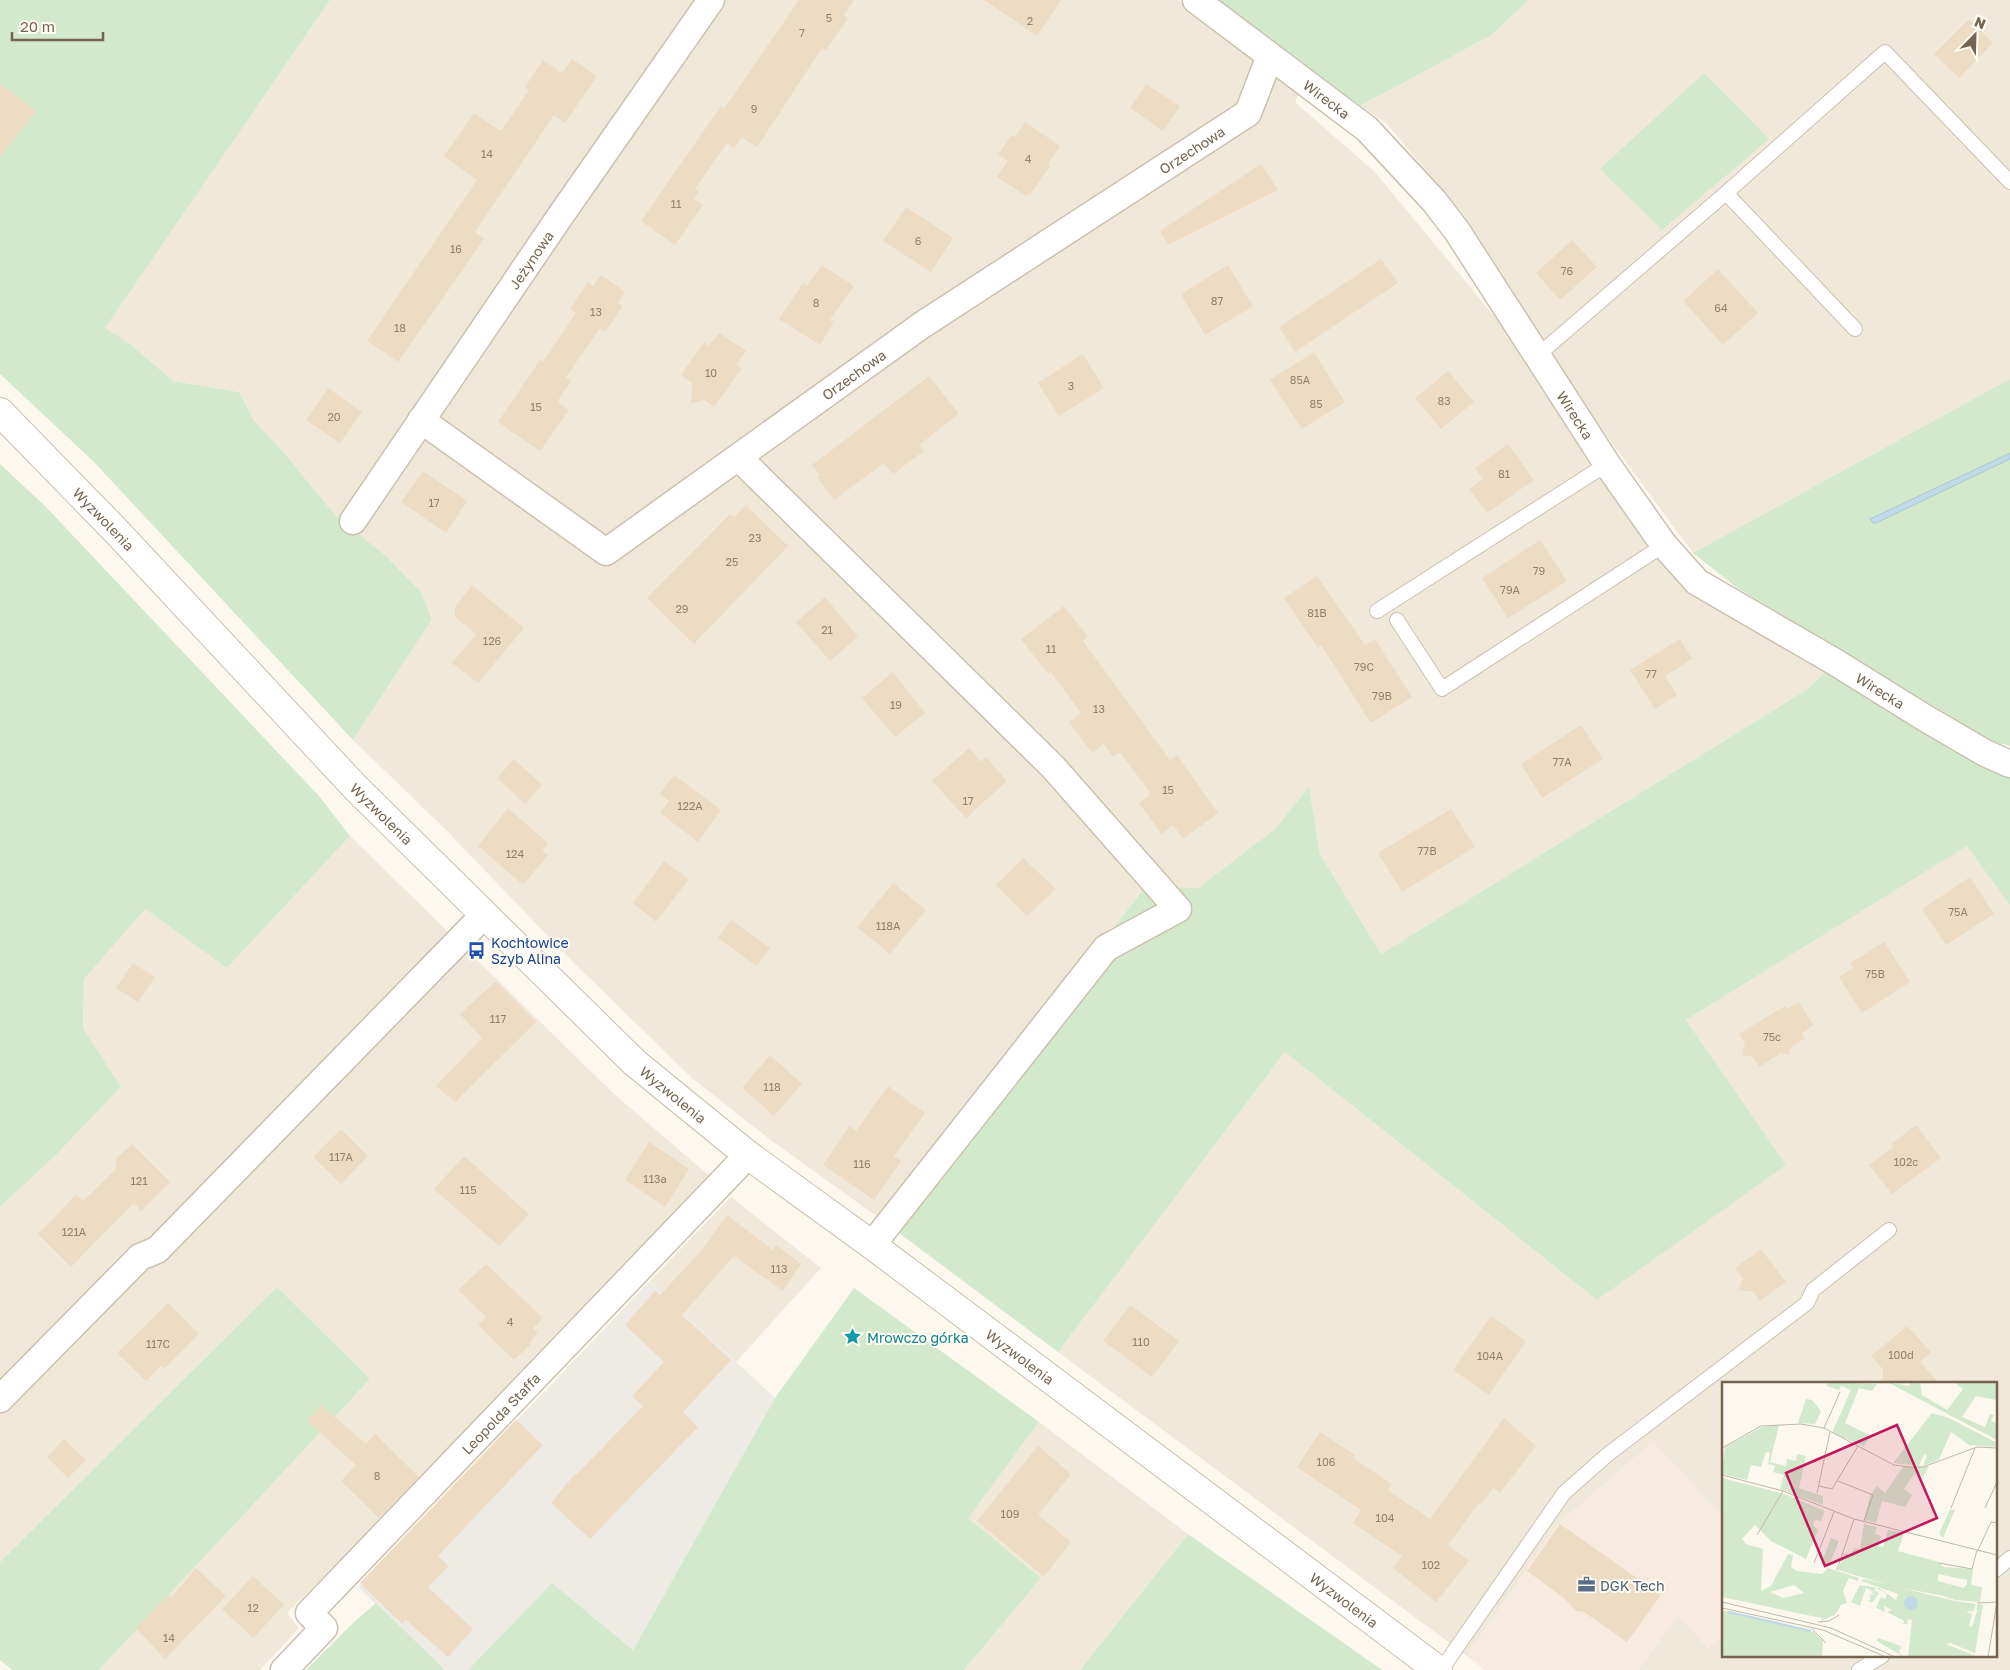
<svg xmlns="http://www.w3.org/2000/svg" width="2010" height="1670" font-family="'Golos Text',sans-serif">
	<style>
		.residential { fill: #f0e9d9 }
		.commercial { fill: #f8eadf }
		.industrial { fill: #eeebe5 }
		.green { fill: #d3e9cb }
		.water { fill: #c2dae5; stroke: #a9c8d6 }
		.building { fill: #eddbc4 }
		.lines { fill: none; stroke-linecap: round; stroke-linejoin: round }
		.service-casing { stroke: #ccc0b0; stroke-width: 16 }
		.minor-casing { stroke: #ccc0b0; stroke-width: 29 }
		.tertiary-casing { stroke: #ccc0b0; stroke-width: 30 }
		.service { stroke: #fff; stroke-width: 14 }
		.minor { stroke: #fff; stroke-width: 26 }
		.tertiary { stroke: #fff; stroke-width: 28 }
		.labels { text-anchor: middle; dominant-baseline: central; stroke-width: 4; stroke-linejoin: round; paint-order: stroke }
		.number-label { font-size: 11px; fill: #94826d }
		.street-label { font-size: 14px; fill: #766450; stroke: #fefcf3 }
		.transit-label { font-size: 14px; fill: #164399; stroke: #fefcf3; text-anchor: start }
		.culture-label { font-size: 14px; fill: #0d838f; stroke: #fefcf3; text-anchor: start }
		.service-label { font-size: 14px; fill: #4e5e75; stroke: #fefcf3; text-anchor: start }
		.inset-river { fill: none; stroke: #c2dae5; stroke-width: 2.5 }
		.inset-road { fill: none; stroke: #c2b9a9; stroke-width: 1 }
		.view { fill: #c2185b; fill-opacity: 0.15; stroke: #c2185b; stroke-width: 2.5 }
		.inset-edge { fill: none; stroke: #766450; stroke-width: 2.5 }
	</style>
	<rect width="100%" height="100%" fill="#fcf8ed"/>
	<path class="residential" d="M330,0H1178L1299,93L1295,102L1375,172L1495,317L1546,396L1667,566L1828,670L1806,690L1381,954L1320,854L1309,788L1275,829L1198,888L1146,886L883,1221L768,1138L693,1079L573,962L444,828L353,740L432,619L421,592L385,555L335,515L282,450L254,421L239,392L173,381L130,344L104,329Z
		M1529,0H2010V379L1693,553L1556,367L1484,256L1461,212L1386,123L1360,106L1490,36Z
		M350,836L614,1094L713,1179L430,1471L287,1613L299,1628L260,1670H99L370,1379L277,1287L0,1562V1207L56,1155L121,1087L83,1028L84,978L145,909L227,968Z
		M1968,845L2010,905V1670H1638L1678,1615L1708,1648L1724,1634V1656H1996V1384H1724V1518L1653,1442L1557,1525L1467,1656L1058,1352L1285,1052L1597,1300L1785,1165L1686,1020Z
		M731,1197L821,1268L736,1362L650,1281Z
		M1039,1422L1188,1534L1080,1670H964L1041,1578L967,1518Z"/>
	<path class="commercial" d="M1653,1442L1724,1518V1634L1708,1648L1678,1615L1638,1670H1485L1467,1656L1557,1525Z"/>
	<path class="industrial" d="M650,1281L775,1398L633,1650L552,1583L468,1670H445L358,1587Z"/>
	<path class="green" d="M0,0H330L105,328L130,344L173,381L239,392L254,421L282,450L335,515L385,555L421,592L432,619L353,740L93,461L0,374Z
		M1214,0H1529L1490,36L1360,106L1235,17Z
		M1704,73L1769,139L1662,230L1600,169Z
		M2010,379V746L1991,741L1736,587L1693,553Z
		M0,464L45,506L319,796L350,836L227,968L145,909L84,979L83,1028L121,1087L56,1155L0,1207Z
		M1828,670L1887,710L1988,768L2010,777V905L1967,846L1686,1020L1786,1165L1597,1300L1285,1052L1058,1352L883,1221L1146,886L1198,888L1275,829L1309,787L1320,854L1381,954L1806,690Z
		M277,1287L370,1379L99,1670H12L0,1660V1562Z
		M854,1288L1039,1422L968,1518L1041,1578L964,1670H468L552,1583L633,1650L775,1398Z
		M1188,1534L1382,1670H1080Z
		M376,1603L445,1670H306L353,1623Z"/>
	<path class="water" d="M2010,453V459L1874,524L1870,519Z"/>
	<path class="building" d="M799,0H854L844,15L848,18L826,50L822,48L757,147L742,137L734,148L727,143L695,189L699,192L694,199L703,205L675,245L641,221L721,106L724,109Z
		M984,0H1061L1037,36Z
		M1969,19L1993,43L1959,78L1934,54Z
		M572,59L597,76L565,123L554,115L475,232L484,239L398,362L367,341L477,180L444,156L474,113L501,131L529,90L525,87L543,60L562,73Z
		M0,84L36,111L0,157Z
		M1146,84L1180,106L1163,131L1130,108Z
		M1025,122L1060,146L1048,164L1050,166L1030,195L1028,194L1026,196L997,177L1008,161L998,155L1011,135L1015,137Z
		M1261,164L1278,190L1168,245L1160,231Z
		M906,207L953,238L931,272L883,241Z
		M1572,240L1597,267L1560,300L1536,273Z
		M1381,259L1398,283L1295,352L1279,327Z
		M822,265L854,286L830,320L834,322L820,345L779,319L803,283L807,286Z
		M1228,265L1253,306L1205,335L1181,294Z
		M1718,269L1758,313L1723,345L1683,301Z
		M601,275L625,292L618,303L623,306L605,332L600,328L566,377L571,381L557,402L569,410L540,451L498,422L540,360L543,362L576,313L570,309L588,282L593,286Z
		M719,333L746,351L736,365L742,368L714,407L704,400L691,404L692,383L681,375L704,342L709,346Z
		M1314,352L1345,402L1302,429L1270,380Z
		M1083,354L1104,388L1059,416L1038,383Z
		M1448,371L1474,402L1441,429L1415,398Z
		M929,376L959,414L919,445L924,451L893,474L884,463L834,500L817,477L820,475L812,465Z
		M328,388L362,412L340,443L306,420Z
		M1508,444L1534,480L1487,513L1469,489L1483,479L1475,468Z
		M423,471L467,501L446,533L401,502Z
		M746,505L788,546L694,644L647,598L730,514L734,517Z
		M1540,540L1567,581L1508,618L1482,578Z
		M1317,576L1365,645L1375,639L1412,697L1371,723L1321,645L1318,648L1284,598Z
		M472,585L524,628L478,683L452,663L476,634L455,617V607Z
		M825,597L858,637L830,661L796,622Z
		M1064,606L1088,637L1083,641L1170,760L1177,755L1218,813L1183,839L1173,825L1161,834L1150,818L1139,803L1151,794L1120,752L1113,757L1104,744L1092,753L1069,722L1081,713L1051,672L1048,674L1021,639Z
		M1680,639L1692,659L1665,676L1677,695L1655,709L1630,670Z
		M893,672L925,713L895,737L862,698Z
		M1581,725L1603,759L1542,798L1521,764Z
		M969,748L981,762L986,757L1007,781L966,818L932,781Z
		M514,759L542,785L525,804L497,778Z
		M674,775L721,810L698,842L660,813L669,801L660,794Z
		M508,808L548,843L542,851L548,855L523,885L478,846Z
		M1451,809L1475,847L1402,892L1378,853Z
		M1023,858L1056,889L1027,916L996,885Z
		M664,861L689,879L656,922L633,903Z
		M1970,877L1994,914L1946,945L1922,909Z
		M893,883L926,910L890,954L857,927Z
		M731,920L770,948L757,966L718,938Z
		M1884,942L1910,982L1862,1013L1839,977L1853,968L1850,963Z
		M133,963L155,977L138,1002L116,988Z
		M496,981L536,1022L455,1102L436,1086L482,1038L460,1014Z
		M1799,1002L1813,1025L1802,1033L1805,1038L1791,1047L1789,1055L1781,1053L1759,1067L1753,1057L1742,1055L1745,1044L1739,1034L1785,1006L1787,1009Z
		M770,1055L802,1084L774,1116L742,1088Z
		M888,1086L925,1113L894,1156L901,1161L874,1200L823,1165L849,1126L856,1131Z
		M1916,1125L1941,1158L1892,1194L1869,1165L1893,1147L1891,1144Z
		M341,1129L368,1156L341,1184L313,1157Z
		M649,1142L689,1169L665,1207L625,1180Z
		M132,1144L170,1182L141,1211L134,1203L71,1267L38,1234L76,1195L83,1201L116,1169V1159Z
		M464,1156L529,1214L499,1246L434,1189Z
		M727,1215L773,1250L776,1245L801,1264L783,1291L734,1256L682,1315L731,1360L683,1412L698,1427L590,1539L551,1503L574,1475L575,1476L643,1406L632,1396L664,1362L625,1325L655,1291L660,1295L701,1251Z
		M1761,1249L1786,1282L1760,1301L1753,1292L1738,1290L1743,1279L1735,1268Z
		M486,1264L543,1318L533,1328L538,1333L530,1342L531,1344L514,1360L478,1325L486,1317L458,1290Z
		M168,1303L199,1334L164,1369L161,1366L146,1381L117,1353Z
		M1130,1305L1179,1341L1152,1377L1103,1341Z
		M1491,1316L1526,1341L1489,1395L1453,1370Z
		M1907,1326L1931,1352L1920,1362L1940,1384H1883V1369L1871,1356Z
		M321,1405L366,1444L375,1434L419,1477L379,1518L341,1481L356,1465L307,1421Z
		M1504,1418L1536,1446L1500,1493L1493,1488L1481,1504L1479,1503L1448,1545L1469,1561L1436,1602L1393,1568L1402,1556L1353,1523L1361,1510L1297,1467L1320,1432L1355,1455L1353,1458L1392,1484L1388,1490L1430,1519Z
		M516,1420L543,1445L438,1556L449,1566L428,1587L473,1629L448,1657L406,1620L402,1624L360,1583Z
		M64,1439L86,1460L68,1478L47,1457Z
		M1038,1446L1071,1474L1038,1515L1071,1542L1044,1577L977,1521Z
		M1560,1524L1661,1595L1627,1642L1584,1612L1576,1611L1564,1598L1527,1571Z
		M196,1568L226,1596L165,1659L136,1628L168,1595L171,1598Z
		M253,1576L284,1605L253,1638L222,1609Z"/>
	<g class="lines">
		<defs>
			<path id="service" d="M1726,193L1885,52L2010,182
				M1537,356L1726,193L1855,329
				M1377,611L1607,464
				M1397,620L1442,689L1664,545
				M1996,1570L2010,1558
				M1441,1670L1564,1493L1607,1455L1807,1303L1813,1290L1889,1230
				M1859,1670L1882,1656"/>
			<g id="minor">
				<path id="s1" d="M1196,0L1367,129L1434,201L1457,231L1607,464L1664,545L1697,582L1835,662L1925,718L1985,753L2010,764"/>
				<path id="s2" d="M421,420L606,552L922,325L1248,113L1270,56"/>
				<path d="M739,458L1053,767L1178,909L1106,948L872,1245"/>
				<path id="s3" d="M353,521L561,215L711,0"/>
				<path d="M0,1399L140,1257L157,1250L484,915"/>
				<path id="s4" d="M284,1670L324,1628L309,1613L748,1155"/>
			</g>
			<g id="tertiary">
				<path id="s5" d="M0,412L117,532L355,787L635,1063L748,1155L872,1245L1438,1670"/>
			</g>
		</defs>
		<use href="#service" class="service-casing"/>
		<use href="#minor" class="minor-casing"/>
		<use href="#tertiary" class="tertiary-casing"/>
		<use href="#service" class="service"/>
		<use href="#minor" class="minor"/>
		<use href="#tertiary" class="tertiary"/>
	</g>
	<defs>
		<symbol id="bus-bare" viewBox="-9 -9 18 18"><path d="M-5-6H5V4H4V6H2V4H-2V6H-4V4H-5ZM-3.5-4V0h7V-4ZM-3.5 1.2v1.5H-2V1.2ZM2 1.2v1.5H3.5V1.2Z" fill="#1a4fb4" stroke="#fefcf3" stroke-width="2.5" paint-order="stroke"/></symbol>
		<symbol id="sight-bare" viewBox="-9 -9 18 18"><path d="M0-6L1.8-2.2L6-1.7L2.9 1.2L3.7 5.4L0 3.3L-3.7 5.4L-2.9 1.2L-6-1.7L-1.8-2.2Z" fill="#0f9aa8" stroke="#fefcf3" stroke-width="2.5" paint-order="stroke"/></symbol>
		<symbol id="office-bare" viewBox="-9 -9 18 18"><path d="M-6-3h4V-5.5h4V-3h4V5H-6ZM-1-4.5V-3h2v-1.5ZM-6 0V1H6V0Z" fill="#5c6f8a" stroke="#fefcf3" stroke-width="2.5" paint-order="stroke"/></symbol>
	</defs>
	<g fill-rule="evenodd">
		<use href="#bus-bare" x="464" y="938" width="25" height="25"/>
		<use href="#sight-bare" x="840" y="1324" width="25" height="25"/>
		<use href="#office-bare" x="1574" y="1572" width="25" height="25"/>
	</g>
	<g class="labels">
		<g class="number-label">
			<text x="829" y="17">5</text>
			<text x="1030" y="20">2</text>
			<text x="802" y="32">7</text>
			<text x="754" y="108">9</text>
			<text x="487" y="153">14</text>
			<text x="1028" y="158">4</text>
			<text x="676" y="203">11</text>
			<text x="918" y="240">6</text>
			<text x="456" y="248">16</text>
			<text x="1567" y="270">76</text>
			<text x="1217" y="300">87</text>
			<text x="816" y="302">8</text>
			<text x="1721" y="307">64</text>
			<text x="596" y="311">13</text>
			<text x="400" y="327">18</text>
			<text x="711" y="372">10</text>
			<text x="1300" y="379">85A</text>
			<text x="1071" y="385">3</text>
			<text x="1444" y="400">83</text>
			<text x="1316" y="403">85</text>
			<text x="536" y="406">15</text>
			<text x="334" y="416">20</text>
			<text x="1504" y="473">81</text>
			<text x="434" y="502">17</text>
			<text x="755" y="537">23</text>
			<text x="732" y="561">25</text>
			<text x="1539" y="570">79</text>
			<text x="1510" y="589">79A</text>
			<text x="682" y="608">29</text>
			<text x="1317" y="612">81B</text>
			<text x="827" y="629">21</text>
			<text x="492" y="640">126</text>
			<text x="1051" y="648">11</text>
			<text x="1364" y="666">79C</text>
			<text x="1651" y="673">77</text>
			<text x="1382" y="695">79B</text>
			<text x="896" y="704">19</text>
			<text x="1099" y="708">13</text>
			<text x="1562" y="761">77A</text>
			<text x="1168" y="789">15</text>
			<text x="968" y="800">17</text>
			<text x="690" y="805">122A</text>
			<text x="1427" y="850">77B</text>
			<text x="515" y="853">124</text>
			<text x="1958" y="911">75A</text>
			<text x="888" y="925">118A</text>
			<text x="1875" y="973">75B</text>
			<text x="498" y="1018">117</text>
			<text x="1772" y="1036">75c</text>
			<text x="772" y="1086">118</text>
			<text x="341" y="1156">117A</text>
			<text x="1906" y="1161">102c</text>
			<text x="862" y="1163">116</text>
			<text x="655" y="1178">113a</text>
			<text x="139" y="1180">121</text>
			<text x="468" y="1189">115</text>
			<text x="74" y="1231">121A</text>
			<text x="779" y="1268">113</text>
			<text x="510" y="1321">4</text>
			<text x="1141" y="1341">110</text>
			<text x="158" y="1343">117C</text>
			<text x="1901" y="1354">100d</text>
			<text x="1490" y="1355">104A</text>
			<text x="1326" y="1461">106</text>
			<text x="377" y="1475">8</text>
			<text x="1010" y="1513">109</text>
			<text x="1385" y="1517">104</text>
			<text x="1431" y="1564">102</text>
			<text x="253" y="1607">12</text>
			<text x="169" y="1637">14</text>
		</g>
		<g class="street-label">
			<text stroke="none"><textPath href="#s1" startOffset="164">Wirecka</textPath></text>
			<text stroke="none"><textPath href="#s2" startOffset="938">Orzechowa</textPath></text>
			<text stroke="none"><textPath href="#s3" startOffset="316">Jeżynowa</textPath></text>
			<text stroke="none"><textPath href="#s2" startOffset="532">Orzechowa</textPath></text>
			<text stroke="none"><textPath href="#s1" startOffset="569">Wirecka</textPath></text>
			<text stroke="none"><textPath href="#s5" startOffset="149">Wyzwolenia</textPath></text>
			<text stroke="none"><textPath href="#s1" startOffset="989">Wirecka</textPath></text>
			<text stroke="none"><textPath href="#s5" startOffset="554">Wyzwolenia</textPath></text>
			<text stroke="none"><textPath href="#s5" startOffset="959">Wyzwolenia</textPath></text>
			<text stroke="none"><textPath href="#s5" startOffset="1394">Wyzwolenia</textPath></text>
			<text stroke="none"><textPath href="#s4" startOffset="356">Leopolda Staffa</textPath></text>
			<text stroke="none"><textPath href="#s5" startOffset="1799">Wyzwolenia</textPath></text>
		</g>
		<g class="transit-label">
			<text x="491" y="942">Kochłowice<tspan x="491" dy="16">Szyb Alina</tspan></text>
		</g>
		<g class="culture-label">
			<text x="867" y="1337">Mrowczo górka</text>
		</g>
		<g class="service-label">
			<text x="1600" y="1585">DGK Tech</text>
		</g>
	</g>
	<g transform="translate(1722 1382)">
		<rect width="275" height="275" fill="#fcf8ed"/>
		<path d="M106,0L155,2L150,9L137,6L123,41L149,54L142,64L110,51L129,8L119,4L117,8L105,4ZM165,0L187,4L189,0H198L200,13L225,28L241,7L235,3L236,0H275V18L254,14L240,35L263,45L268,32L272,33L269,39L275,41V58ZM84,17L90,18L99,29L93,42L76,41ZM210,31L227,36L275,61V65L247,63L229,50L217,77H219L201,84L205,74L202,72L197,84L171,81ZM57,43L48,80L64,84L65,77L74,79L75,72L84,74L77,106L101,114V123L58,107L62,93L51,90L53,84L46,82L48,71L44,70L39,85L29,83L25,98L0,92L3,65L40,45ZM207,84L201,96L193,91L182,107L190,113L183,125L160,119L154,141L142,138L148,113L155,104L163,111L181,85ZM0,96L63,112L103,129L99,139L93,138L91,143L96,148L84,177L49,159L33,143L20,157L24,162L41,167L39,209L49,204L66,172L71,173L69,185L75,189L100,192L106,186L137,196L136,199L127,196L121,209L125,221L119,223L113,233L99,239V236L0,215ZM72,203L82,211L61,216L48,210ZM228,127L233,128L221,156L217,152ZM142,142L155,145L153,152L159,154L156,164L161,165L166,148L182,151L176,169L217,180L221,185L251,187L249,203L260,205L258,220L233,218L222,214L180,206L233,219L254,222L252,229L244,230L250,232L247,244L250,245L255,229L259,230L254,228L256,222L261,223L253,271L228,261L224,262L256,275H186L190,238L186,237L185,242H180L171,238L181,242L182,239L165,230L170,228L162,224L163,230L154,226L159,215L163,217L165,212L154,206L152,208L157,211L150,221L145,218H149L147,214L150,215L148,212L152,213L149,209L153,210L144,206L138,224L129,220L138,203L157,206L174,218L176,212L139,199L142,197L166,203L116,188L122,171L129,173L132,166L138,167ZM216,192L245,198V201L242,206L216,199ZM109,156L117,159L107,184L99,182ZM0,228L92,250L101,259L100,275H0ZM156,256L179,264L177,270L182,275L155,259Z" fill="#d3e9cb" fill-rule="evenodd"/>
		<path d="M182 221a7 7 0 1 1 14 0a7 7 0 1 1-14 0Z" fill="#c2dae5"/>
		<path class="inset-river" d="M6,230L89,249"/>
		<path class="inset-road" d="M102,46L118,10M0,66L39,44L79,42L102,46L172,83L188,85H201L255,65L275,66M0,93L61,109L132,137L275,173M116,99L151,113L142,139M97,104L110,107L136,64M95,111L108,50M229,126L253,66M263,126L275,100M35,153L61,109M256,168L269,140L275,141M92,181L112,130M217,181L250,187L255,168M115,188L132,137M0,220L109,246L173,275M255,221L275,220M0,226L101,248L164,275M96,240L107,239L117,233M90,247L104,261M266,275L275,220"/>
		<path class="view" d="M175,43L215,136L103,184L64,91Z"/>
		<rect width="275" height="275" class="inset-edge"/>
	</g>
	<g transform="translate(1975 35) rotate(23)" stroke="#fefcf3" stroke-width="4" paint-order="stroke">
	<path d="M0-4L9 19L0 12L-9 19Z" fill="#766450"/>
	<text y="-8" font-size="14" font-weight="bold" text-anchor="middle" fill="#766450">N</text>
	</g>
	<path d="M12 32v8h91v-8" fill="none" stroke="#766450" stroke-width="2.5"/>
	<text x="20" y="32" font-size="15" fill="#766450" stroke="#fefcf3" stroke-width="4" paint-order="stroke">20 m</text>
</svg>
